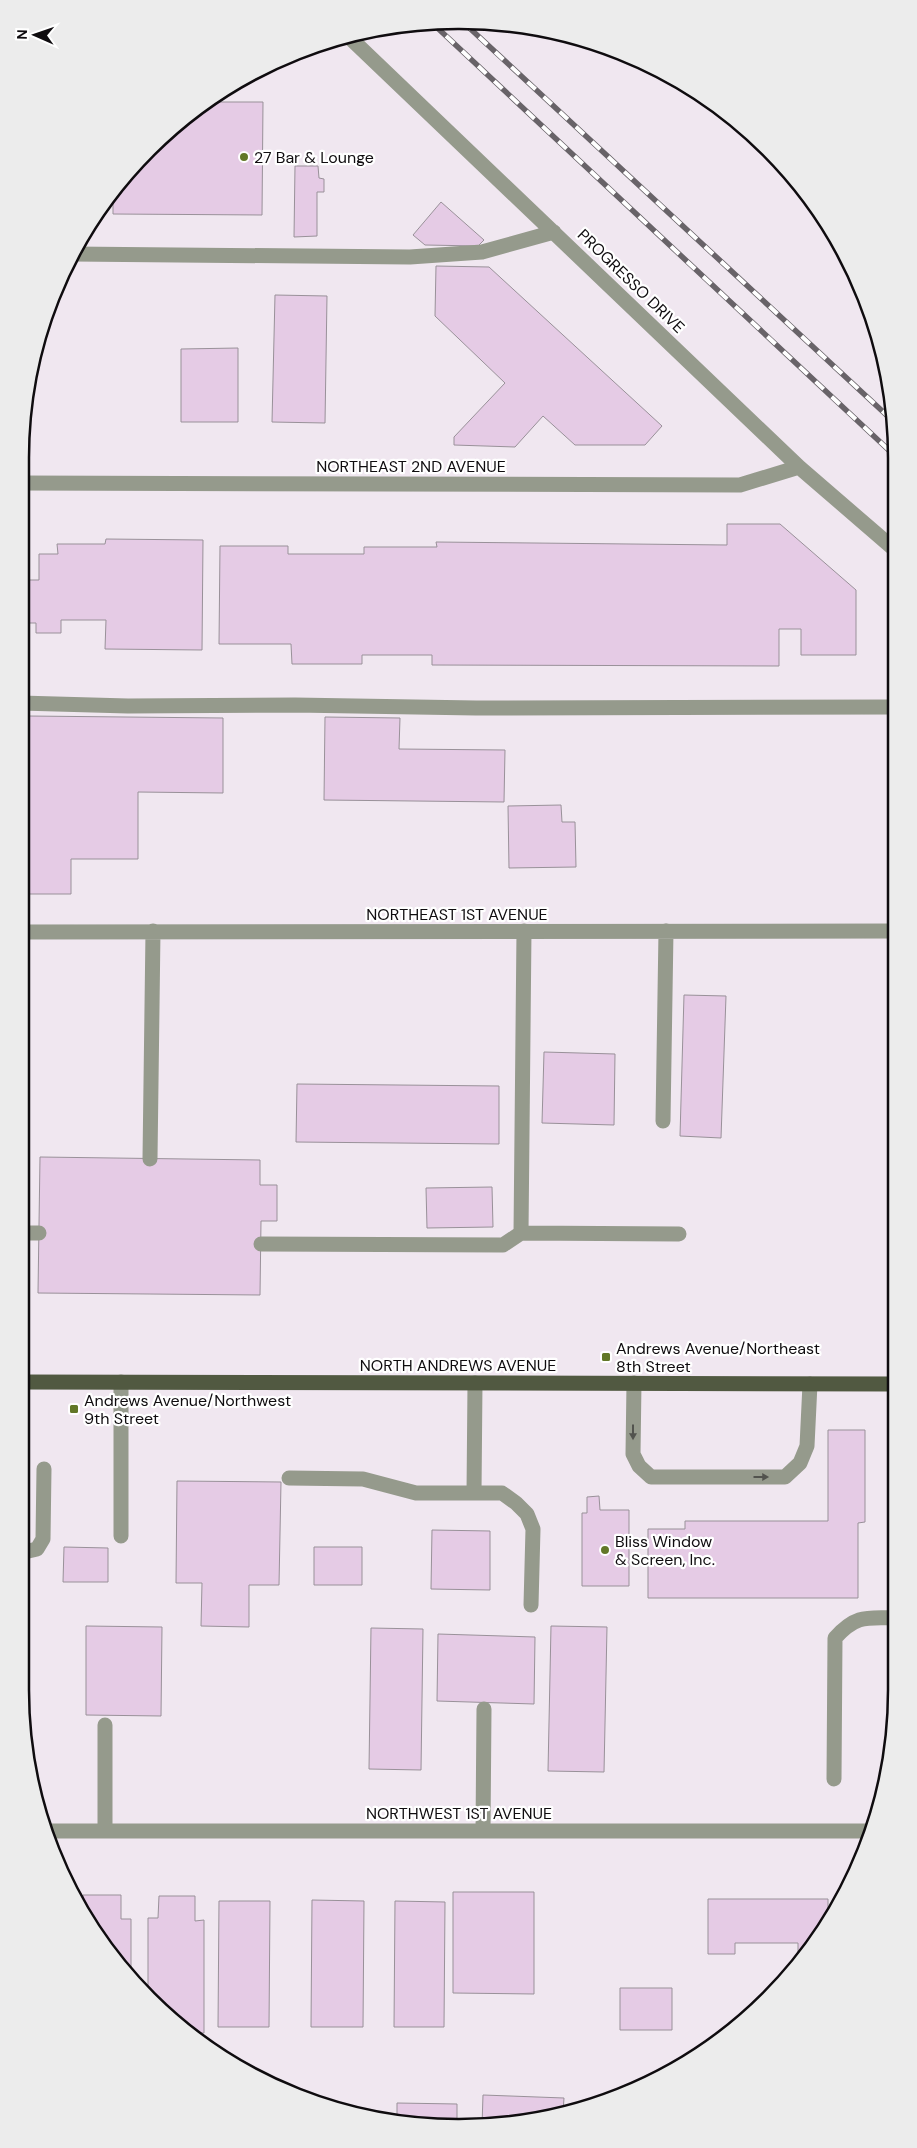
<svg xmlns="http://www.w3.org/2000/svg" width="917" height="2148" font-family="'DM Sans',sans-serif">
	<style>
		.building { fill: #e5cbe5; stroke: #999199 }
		.lines { fill: none; stroke-linecap: round; stroke-linejoin: round }
		.minor { stroke: #959a8c; stroke-width: 15 }
		.major { stroke: #515941; stroke-width: 15 }
		.rail-casing { stroke: #686368; stroke-width: 5.5 }
		.rail { stroke: #fff; stroke-width: 4; stroke-dasharray: 11; stroke-linecap: butt }
		.oneway { fill: #52534e }
		.poi-dot { fill: #627727; stroke: #fff; stroke-width: 2 }
		.labels { text-anchor: middle; dominant-baseline: central; stroke-width: 4.5; stroke-linejoin: round; paint-order: stroke }
		.poi-label { font-size: 16px; fill: #0f0c0f; stroke: #fff; text-anchor: start }
		.street-label { font-size: 16px; fill: #0f0c0f; stroke: #fff }
		.rim { fill: none; stroke: #0f0c0f; stroke-width: 2.5 }
	</style>
	<rect width="100%" height="100%" fill="#f0e7f0"/>
	<path class="building" d="M205,102H263L262,215L113,214V191L129,169L192,110Z
		M295,166H318L319,178L324,179V192H317V236L294,237Z
		M441,202L484,240L478,246L425,245L413,235Z
		M436,266L489,267L662,426L645,445H575L543,416L515,447L454,445V437L505,383L435,316Z
		M275,295L327,296L325,423L272,422Z
		M238,348V422H181V349Z
		M727,524H780L856,590V655H801V629H779V666L432,665V655H362V664H292L291,644H219L220,546H288V554H364V547H437L436,542L727,545Z
		M106,539L203,540L202,650L105,649L106,620H61V633H36V623H20V580H39V554H58L57,544H105Z
		M28,716L223,718V793L138,792V859H71V894H26Z
		M325,717L400,718L399,749L505,750L504,802L324,800Z
		M561,805L562,822H575L576,867L509,868L508,806Z
		M684,995L726,996L721,1138L680,1136Z
		M544,1052L615,1054L614,1125L542,1123Z
		M297,1084L499,1086V1144L296,1142Z
		M40,1157L260,1160V1185H277V1221H261L260,1295L38,1293Z
		M492,1187L493,1227L427,1228L426,1188Z
		M828,1430H865V1522L858,1523V1598H648V1529H685V1521H828Z
		M177,1481L281,1482L279,1585H249V1627L201,1626L202,1583H176Z
		M599,1496L600,1510H629V1586H582V1513H587V1497Z
		M432,1530L490,1531V1590L431,1589Z
		M64,1547L108,1548V1582H63Z
		M314,1547H362V1585H314Z
		M86,1626L162,1627L161,1716L86,1715Z
		M551,1626L607,1627L604,1772L548,1771Z
		M371,1628L423,1629L421,1770L369,1769Z
		M438,1634L535,1637L534,1704L437,1701Z
		M453,1892H534V1994L453,1993Z
		M83,1895H121V1919H131V1980L83,1914Z
		M159,1896H195V1921L204,1920V2033H195L148,1994V1918H158Z
		M708,1899H828V1923L804,1957H798V1943H735V1954H708Z
		M312,1900L364,1901L363,2027H311Z
		M219,1901H270L269,2027H218Z
		M395,1901L445,1902L444,2027H394Z
		M620,1988H672V2030H620Z
		M483,2095L564,2098L563,2112L544,2120L482,2126Z
		M397,2103L457,2104V2128L397,2122Z"/>
	<g class="lines">
		<path class="minor" d="M347,35L799,467L894,549
			M72,254L410,257L482,252L554,232
			M20,483L740,485L799,467
			M20,703L128,706L295,705L476,708L894,707
			M20,932L895,931
			M663,1121L666,931
			M150,1159L153,931
			M20,1233H39
			M521,1233L679,1234
			M261,1244L503,1245L521,1233L524,931
			M634,1383L633,1454L639,1466L651,1477H785L800,1463L807,1446L810,1384
			M289,1478L363,1479L416,1493H502L516,1503L527,1514L533,1529L531,1605
			M474,1493L475,1383
			M121,1536V1382
			M20,1553L37,1549L43,1539L44,1469
			M105,1725V1831
			M834,1779L835,1638C857,1614 867,1618 897,1618
			M43,1831H874
			M483,1831L484,1709"/>
		<path class="major" d="M20,1382L896,1384"/>
		<defs>
			<path id="rail" d="M430,21L893,454
				M463,22L893,421"/>
		</defs>
		<use href="#rail" class="rail-casing"/>
		<use href="#rail" class="rail"/>
	</g>
	<defs><path id="oneway-solid" d="M-6-.8H1V-3.2L6.5 0L1 3.2V.8H-6Z" transform="scale(1.25)"/></defs>
	<g class="oneway">
		<use href="#oneway-solid" transform="translate(633 1432) rotate(90)"/>
		<use href="#oneway-solid" transform="translate(761 1477)"/>
	</g>
	<g class="poi-dot">
		<circle cx="244" cy="157" r="5"/>
		<rect x="601" y="1352" width="10" height="10" rx="2.5"/>
		<rect x="69" y="1404" width="10" height="10" rx="2.5"/>
		<circle cx="605" cy="1550" r="5"/>
	</g>
	<g class="labels">
		<g class="poi-label">
			<text x="254" y="157">27 Bar &amp; Lounge</text>
			<text x="616" y="1348">Andrews Avenue/Northeast<tspan x="616" dy="18">8th Street</tspan></text>
			<text x="84" y="1400">Andrews Avenue/Northwest<tspan x="84" dy="18">9th Street</tspan></text>
			<text x="615" y="1541">Bliss Window<tspan x="615" dy="18">&amp; Screen, Inc.</tspan></text>
		</g>
		<g class="street-label">
			<text transform="translate(631 281) rotate(44)">PROGRESSO DRIVE</text>
			<text x="411" y="466">NORTHEAST 2ND AVENUE</text>
			<text x="457" y="914">NORTHEAST 1ST AVENUE</text>
			<text x="458" y="1365">NORTH ANDREWS AVENUE</text>
			<text x="459" y="1813">NORTHWEST 1ST AVENUE</text>
		</g>
	</g>
	<path d="M0 0H917V2148H0ZM458 29H459A429 429 0 0 1 888 458V1690A429 429 0 0 1 459 2119H458A429 429 0 0 1 29 1690V458A429 429 0 0 1 458 29Z" fill="#ececec" fill-rule="evenodd"/>
	<path class="rim" d="M458 29H459A429 429 0 0 1 888 458V1690A429 429 0 0 1 459 2119H458A429 429 0 0 1 29 1690V458A429 429 0 0 1 458 29Z"/>
	<g transform="translate(35 35) rotate(272)" stroke="#ffffff" stroke-width="4" paint-order="stroke">
	<path d="M0-4L9 19L0 12L-9 19Z" fill="#0f0c0f"/>
	<text y="-8" font-size="14" font-weight="bold" text-anchor="middle" fill="#0f0c0f">N</text>
	</g>
</svg>
